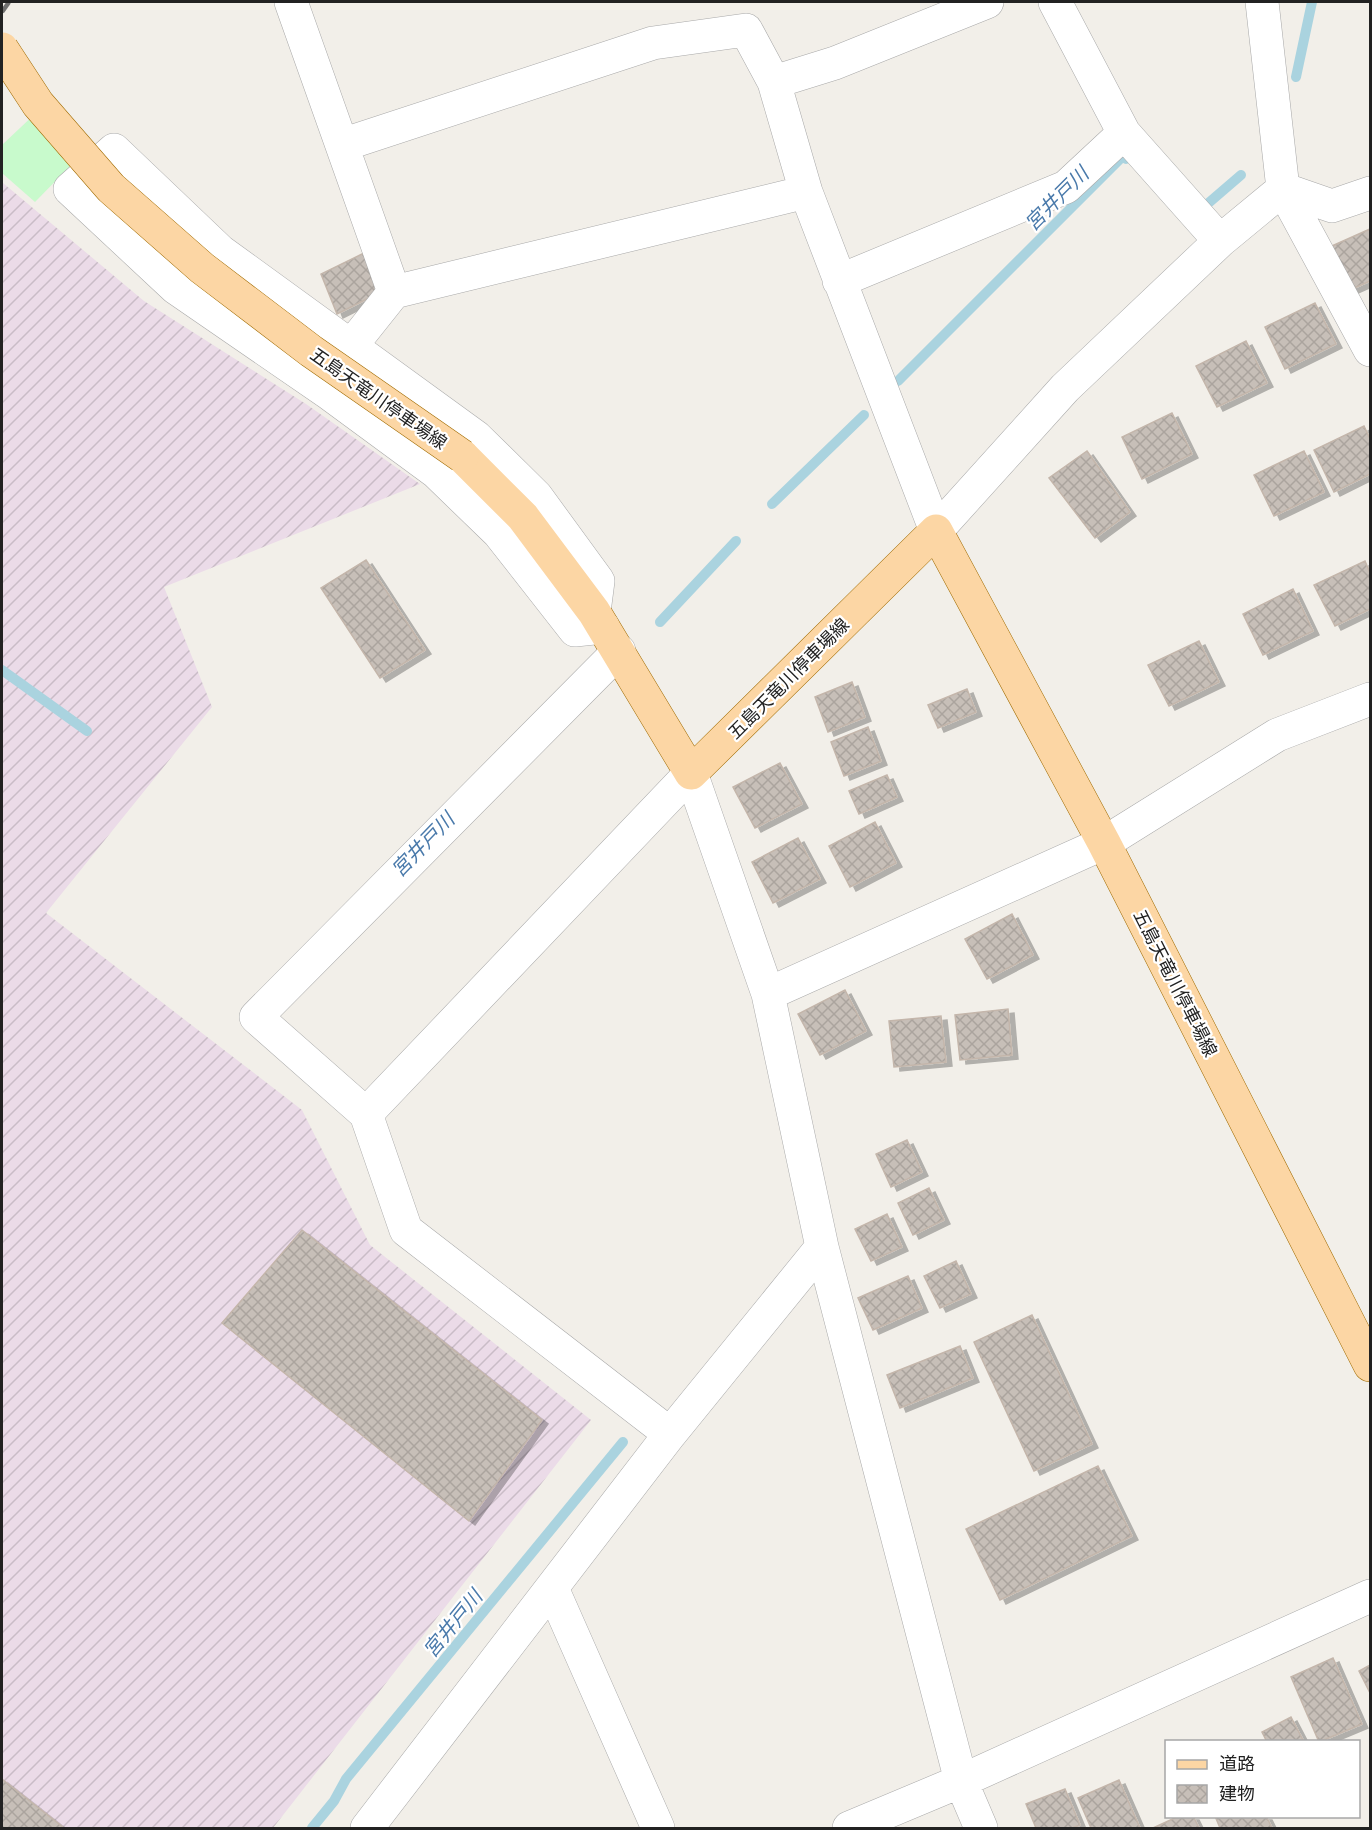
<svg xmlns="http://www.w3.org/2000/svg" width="1372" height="1830" font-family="Lato,'Noto Sans JP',sans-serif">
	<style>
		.industrial { fill: url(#industrial-furrows) }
		.park { fill: #c8facc }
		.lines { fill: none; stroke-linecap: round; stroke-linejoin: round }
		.stream { stroke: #aad3df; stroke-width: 10 }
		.building { fill: url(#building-cross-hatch); stroke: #c4b6ab; stroke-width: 1.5; filter: url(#shadow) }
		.minor-casing { stroke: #a9a9a9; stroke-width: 34 }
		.major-casing { stroke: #a06b00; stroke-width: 34 }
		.minor { stroke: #fff; stroke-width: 33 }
		.major { stroke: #fcd6a4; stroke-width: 33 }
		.rail { stroke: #707070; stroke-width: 4.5; stroke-dasharray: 12 12; stroke-linecap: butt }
		.major-bridge-casing { stroke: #a06b00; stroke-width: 34; stroke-linecap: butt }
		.major-bridge { stroke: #fcd6a4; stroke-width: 33 }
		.labels { text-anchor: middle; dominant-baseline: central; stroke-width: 4.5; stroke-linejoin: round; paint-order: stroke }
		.street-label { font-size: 18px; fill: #222; stroke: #fff }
		.water-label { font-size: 20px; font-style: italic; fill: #4a7aab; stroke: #fff }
	</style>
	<defs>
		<pattern id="industrial-furrows" width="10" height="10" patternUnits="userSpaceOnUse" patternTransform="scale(1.5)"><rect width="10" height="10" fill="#ebdbe8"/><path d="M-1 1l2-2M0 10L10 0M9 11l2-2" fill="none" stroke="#c9bcc7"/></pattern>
		<pattern id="building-cross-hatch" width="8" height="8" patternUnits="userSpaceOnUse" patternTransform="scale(1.5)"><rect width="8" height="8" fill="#c7bfb8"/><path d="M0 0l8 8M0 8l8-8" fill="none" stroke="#aba49e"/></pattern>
		<filter id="shadow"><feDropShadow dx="6" dy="4" stdDeviation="0" flood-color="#0004"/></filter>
	</defs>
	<rect width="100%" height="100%" fill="#f2efe9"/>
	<path class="industrial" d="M3,183L144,301L306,404L420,484L164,587L212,707L46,913L302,1110L370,1245L591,1420L273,1828H2V185Z"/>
	<path class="park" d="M38,111L79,157L35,202L2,173V145Z"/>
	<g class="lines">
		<path class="stream" d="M1296,77L1312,2
			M1198,212L1241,175
			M898,381L1123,156L1126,159
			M772,504L864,415
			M660,622L736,541
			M2,670L87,731
			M312,1828L334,1801L346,1779L623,1442"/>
	</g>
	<path class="building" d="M1370,229V281L1350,290L1332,246Z
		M364,253L379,293L337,314L321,274Z
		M1315,303L1336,344L1285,369L1265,327Z
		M1246,341L1267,383L1217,407L1196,366Z
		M1172,413L1192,454L1142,479L1122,437Z
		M1364,426L1370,439V474L1334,492L1314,450Z
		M1087,451L1130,512L1095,538L1049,478Z
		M1304,451L1324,492L1274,516L1254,475Z
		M366,560L425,650L380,678L321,588Z
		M1365,561L1370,573V609L1335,626L1314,585Z
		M1293,589L1313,631L1263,655L1243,614Z
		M1199,641L1219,682L1169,706L1148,665Z
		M852,682L865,717L828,732L815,697Z
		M967,689L976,712L938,728L928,705Z
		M868,727L881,761L844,776L831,742Z
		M780,763L802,804L755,828L733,787Z
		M887,775L897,797L859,814L849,791Z
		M875,822L896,863L850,887L829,846Z
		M798,838L820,879L773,903L752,862Z
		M1012,914L1033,955L987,979L965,939Z
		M845,990L866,1031L820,1055L798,1014Z
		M1008,1009L1012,1055L960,1060L955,1015Z
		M941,1016L946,1062L894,1067L889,1021Z
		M907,1140L922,1172L891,1187L876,1154Z
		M929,1188L944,1220L913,1235L898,1203Z
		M887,1214L902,1247L871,1261L855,1229Z
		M302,1230L542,1420L469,1521L222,1323Z
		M956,1261L971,1294L940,1308L924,1276Z
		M908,1276L922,1308L873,1330L858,1298Z
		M1032,1315L1092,1444L1034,1471L974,1342Z
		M960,1346L973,1378L900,1408L887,1375Z
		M1098,1466L1132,1536L1000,1600L966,1529Z
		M1333,1658L1362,1724L1319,1742L1291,1677Z
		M1370,1665V1693L1359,1671Z
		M1291,1717L1304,1742H1267L1262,1732Z
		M2,1779L64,1828H2Z
		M1119,1780L1140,1828H1091L1078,1798Z
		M1065,1789L1080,1825L1072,1828H1036L1026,1804Z
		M1179,1816H1193L1199,1828H1153Z
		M1215,1816H1266L1272,1828H1220Z"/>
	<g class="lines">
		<defs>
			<path id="minor" d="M291,2L394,292
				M987,2L835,63L774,82L806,192L936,531L1065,388L1220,241L1283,189
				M1055,2L1124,133L1220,241
				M1262,2L1283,189L1370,350
				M342,145L653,43L746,30L774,82
				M1283,189L1332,206L1370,193
				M839,281L1066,187L1124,133
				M351,346L394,292L806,192
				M594,612L598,581L536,496L476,437L220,251L114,150L70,189L176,288L330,394L436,472L499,533L575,630L603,627
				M619,651L256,1017L366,1114L406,1230L670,1434
				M768,994L1104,843L1277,735L1370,699
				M366,1114L691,773L768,994L822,1247L961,1781L981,1828
				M552,1588L658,1828
				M367,1828L670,1434L822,1247
				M849,1828L961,1781L1370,1596"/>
			<path id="major" d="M462,456L523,517L594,612L691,773L936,531L1104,843L1370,1365"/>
		</defs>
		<use href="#minor" class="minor-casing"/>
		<use href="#major" class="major-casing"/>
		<use href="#minor" class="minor"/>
		<use href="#major" class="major"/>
		<path class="rail" d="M2,12L9,2"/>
		<defs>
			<path id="major-bridge" d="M2,49L38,104L111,188L202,268L311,351L462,456"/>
		</defs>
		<use href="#major-bridge" class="major-bridge-casing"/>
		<use href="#major-bridge" class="major-bridge"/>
	</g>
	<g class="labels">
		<g class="street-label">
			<text transform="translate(379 398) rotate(35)">五島天竜川停車場線</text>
			<text transform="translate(788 678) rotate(-45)">五島天竜川停車場線</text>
			<text transform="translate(1176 983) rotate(63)">五島天竜川停車場線</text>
		</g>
		<g class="water-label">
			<text transform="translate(1056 198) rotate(-45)">宮井戸川</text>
			<text transform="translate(422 844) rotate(-46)">宮井戸川</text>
			<text transform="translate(452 1623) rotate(-51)">宮井戸川</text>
		</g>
	</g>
	<rect width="1372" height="1830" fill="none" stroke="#222222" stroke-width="6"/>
	<rect x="1165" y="1740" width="195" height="78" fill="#ffffff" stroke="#a7a7a7" stroke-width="1.5"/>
	<rect x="1177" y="1760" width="30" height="9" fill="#fcd6a4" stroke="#a7a7a7" stroke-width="1.5"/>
	<text x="1219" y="1770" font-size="18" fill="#222222">道路</text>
	<rect x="1177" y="1785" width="30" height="18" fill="url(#building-cross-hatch)" stroke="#a7a7a7" stroke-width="1.5"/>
	<text x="1219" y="1800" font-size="18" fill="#222222">建物</text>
</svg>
